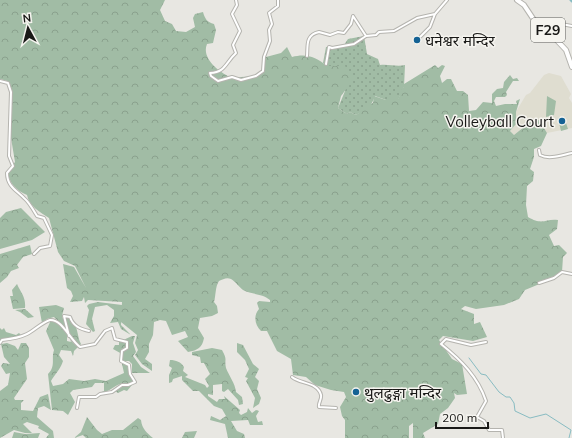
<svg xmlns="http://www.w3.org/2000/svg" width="572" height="438" font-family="Mulish,'Noto Sans Devanagari',sans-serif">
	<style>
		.built { fill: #dfddd0 }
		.grass { fill: url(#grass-dots) }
		.forest { fill: url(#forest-crowns) }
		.garden { fill: #a1bca5 }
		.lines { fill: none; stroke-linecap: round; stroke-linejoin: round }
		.stream { stroke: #88bcc2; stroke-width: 1 }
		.river { stroke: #88bcc2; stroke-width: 3 }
		.street-casing { stroke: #b5b4af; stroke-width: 4 }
		.primary-casing { stroke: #b5b4af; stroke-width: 6 }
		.street { stroke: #fff; stroke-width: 2 }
		.primary { stroke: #fff; stroke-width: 4 }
		.poi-dot { fill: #146294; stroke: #f5f4ef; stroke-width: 1.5 }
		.labels { text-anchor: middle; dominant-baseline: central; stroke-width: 3; stroke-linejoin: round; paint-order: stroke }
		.shield { fill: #f5f4ef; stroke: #5b5b58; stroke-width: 1 }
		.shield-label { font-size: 14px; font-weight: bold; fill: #191917 }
		.poi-label { font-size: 15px; fill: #191917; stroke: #f5f4ef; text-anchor: start }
	</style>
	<defs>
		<pattern id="grass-dots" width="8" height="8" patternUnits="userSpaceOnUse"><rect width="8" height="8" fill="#a1bca5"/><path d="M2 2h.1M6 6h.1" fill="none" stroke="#8aa18d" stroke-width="1.8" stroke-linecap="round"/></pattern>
		<pattern id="forest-crowns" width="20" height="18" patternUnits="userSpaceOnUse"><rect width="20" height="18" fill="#a1bca5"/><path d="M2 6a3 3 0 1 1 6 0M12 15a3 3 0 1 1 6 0" fill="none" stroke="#8aa18d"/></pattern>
	</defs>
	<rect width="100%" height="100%" fill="#e8e7e2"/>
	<path class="built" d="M549,73L561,76L571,94L569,98L572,103V128L547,133L539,120L530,122L514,135L510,131L516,124V112L520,105L526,95L530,93L544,75Z"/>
	<path class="grass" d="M364,36L367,54L378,59L380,65C389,64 397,67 405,65L404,87L398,100H386L375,96C371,108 366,109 356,115L350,112L347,114L338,108L345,91V66H327L323,63L326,47L344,45L348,39Z"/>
	<path class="forest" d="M0,0H165L160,10L165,21L172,24L176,31L186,32L195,27L193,18L195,14L203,12C205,19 207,22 214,24L216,30L213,43L207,44C201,58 219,72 230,77C232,78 255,76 258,75C261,74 263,72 265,69L264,60L266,57L281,53L287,47L292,57C306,53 316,57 327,66H345L353,80L341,96L338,108L347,114L350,112L356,115C362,111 368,104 373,103L374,96L386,100L392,95L398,99L400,95L399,91L404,87V84L435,65L438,68L442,65L445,66L440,76L442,83L447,79H451L457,91H463L468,95L469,111L476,110L483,102L492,103V94L497,89L503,88L504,82L510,75L513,79L517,78L519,81H513L506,92L507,95L505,97H496L494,101L496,106L505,104H517L516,101L520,99L516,112V124L510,131L514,135L530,122L539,120L547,133L541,146L534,149V157L530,169L534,172L533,181L527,186L526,205L528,217C543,226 546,218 558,220L557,229L549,235L554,246L559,245L567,253L563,257L562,272L554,278L525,290L519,299L504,305L476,309L465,306L461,309L474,314V324L480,322L487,337L473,341L443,336L439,340L452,359L462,364L467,394L457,395L454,393L455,398L448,408L440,414L438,424L423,433L425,438H413V423L409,426V438H345V420L342,416L340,407L346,397L344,392L331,390L315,385L306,377L293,375L291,359L277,351L267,331H261C255,325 253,316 259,309L257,303L259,301L270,302V300C262,293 252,295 243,290C239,287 235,281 231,279C227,277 223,279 219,281C215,287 216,295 214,302L217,306L218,313L212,316L200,318L198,328L204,338C202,348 198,350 188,352L178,341L188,337L185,331L172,335L166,321L160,320L154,322L153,335L149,344V352L145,359L152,364V371L142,364L135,355L138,350L135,343L137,335L121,322L122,302L88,300L85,303L84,297L82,301L70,302L73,296L71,291L67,288L63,264L74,267L86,288L75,266L64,261L58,252L49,218C40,212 29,206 27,195C17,191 8,183 8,171L15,162L10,132L12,109L10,84L7,81L0,79Z
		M21,208L45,232L32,240L0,249V218L6,212Z
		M30,245L32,254L23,257L17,265L19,268L11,271L7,277L0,283V254Z
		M17,284C21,293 26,297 25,308L13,309L10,296H13L12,290Z
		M98,302L122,305L121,325L131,335L121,329L118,322L110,323L114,316V310L107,305L95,307L92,319L95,331L93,332L86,324L89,310L87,306L89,304Z
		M56,305L64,308L62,316L68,331L54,317L47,319L42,323L39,307Z
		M25,309L34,317L28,318L20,312L15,310Z
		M65,316C79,321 76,334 81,344L79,346L71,339Z
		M55,319L67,332V341L71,342L70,340L78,347L74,351L73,356L71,351L61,350L59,355L63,361C60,370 55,374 51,381L53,386L63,384L69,379L84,381L95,379L106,381L124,373L122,364L128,363L130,368L129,373L133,382C129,384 124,383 120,384C112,387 108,393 99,393L104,391V383H95L92,387L73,390L70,393L75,402L68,415L63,411L52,410L48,374C56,366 51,359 54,350L46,331L51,320Z
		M0,328L2,330L4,328L6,332L16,335L19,333L21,335L0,342Z
		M132,336H135L133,343L136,352L133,356L141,367L150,373H132V364L129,361H122V354L113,349L115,345H119V342Z
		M7,343L15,346L18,350L21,343H26L29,348V357L25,363L27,379L14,398L15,400H24L21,403V410L33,411L40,397L48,394L51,410L44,406L38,408L37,417L53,431L54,438H46L49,434L38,428L39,426L27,422L23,424L32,433H25L14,430L0,438V391L8,385L10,373L6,374L1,366L3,363L10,364L4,357L1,344Z
		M237,343L243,345L253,364L259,369L255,377L259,381L257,389L261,398L259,404L253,408L255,398L246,381L248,378L245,377L249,369L245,360L237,352Z
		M212,348L222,350C228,361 224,358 226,368C229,376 235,383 236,392L242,397L243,404L239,405L238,400L228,389L224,392L222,391V384L213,385V395L208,394V396L217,402L219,399H225L224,396L240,410L239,413L241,415L247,412L248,408L252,413L256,410L259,411L256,416L258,422L262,421L263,425H250L248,420L231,421L237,431L244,434L245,438H228L225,424L210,420L211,416L220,420L226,416L222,409L214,406L199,391H193L182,380V376L173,379L172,382L169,383V375L172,368L169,366L170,360C176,360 181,362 184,367L183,371L188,375L185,377L205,385L207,388L209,386L205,379L210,374L204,363H201L200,357L192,355V352Z
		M124,385H132L127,391L124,390L118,393L115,391Z
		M87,417L97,430L102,434L112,430H123L138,418L141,420C142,429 147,433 153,438H86L83,435L74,438L81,432Z
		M197,431L194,438H182L185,432Z
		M14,432L25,434L40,433L38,438H12Z"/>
	<path class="garden" d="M547,96L556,101L554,115L546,117Z
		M564,117L568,129L561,131L558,118Z"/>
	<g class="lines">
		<path class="stream" d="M469,358L481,374L486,375L499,392L506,397H510L514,403L515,411L530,418L546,414L571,430L569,438"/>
		<path class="river" d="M571,0L572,1"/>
		<defs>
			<path id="street" d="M236,0L237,5L232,14L240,31L233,45L236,53C225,63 226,72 210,73L211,76L218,81L232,77L241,80L256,76L263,71L264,57L270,41L269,30L272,24L269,13L278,6V0
				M545,29L556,23L572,26
				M420,37L430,27L435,14L447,0
				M307,56C308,46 305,35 319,32L330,35L338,32L344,33L351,24L353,16L366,36
				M326,64L329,47L332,48L354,44L366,36L376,35L379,32L394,31L417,18L435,14
				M0,81L8,83L11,92L9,156L13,166L7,173C7,186 16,190 24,198C29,202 34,211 37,216L44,218L52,235L50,246L40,248L34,254
				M539,150L540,155C549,160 562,155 572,153
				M539,283L554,278L562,272L572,274
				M69,336L64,316L70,317C73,326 80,329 89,331
				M486,342L471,345L446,339L441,344C461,360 478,377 486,401L477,417L484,421L489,430H502L503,438
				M0,343L2,340C11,339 19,338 27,334C35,330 41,323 50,320C62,319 70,340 80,347L95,344L105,331L112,328L115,339L127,342V348L122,351L121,361L129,365L130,374L135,382L128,385H122L112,392L100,394L96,397H79L77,408
				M292,377C300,384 318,382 321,395C322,399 318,403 319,407L336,408"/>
			<path id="primary" d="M517,0L524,5L536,23L548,31L566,50L572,67"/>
		</defs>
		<use href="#street" class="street-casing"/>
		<use href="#primary" class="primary-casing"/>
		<use href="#street" class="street"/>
		<use href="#primary" class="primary"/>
	</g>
	<g class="poi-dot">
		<circle cx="417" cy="40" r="4"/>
		<circle cx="562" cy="121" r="4"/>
		<circle cx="356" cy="392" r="4"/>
	</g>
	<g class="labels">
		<rect class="shield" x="531" y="18" width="34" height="24" rx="3"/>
		<g class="shield-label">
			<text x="548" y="30">F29</text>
		</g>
		<g class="poi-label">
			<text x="425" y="40">धनेश्वर मन्दिर</text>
			<text x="554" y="121" text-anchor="end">Volleyball Court</text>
			<text x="364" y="392">थुलढुङ्गा मन्दिर</text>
		</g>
	</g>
	<g transform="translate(28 28) rotate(353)" stroke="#f5f4ef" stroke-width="3" paint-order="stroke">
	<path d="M0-3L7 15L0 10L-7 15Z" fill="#191917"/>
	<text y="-6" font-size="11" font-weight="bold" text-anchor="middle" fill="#191917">N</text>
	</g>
	<path d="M436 422v6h52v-6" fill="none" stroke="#191917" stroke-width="2"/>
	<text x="442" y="422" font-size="12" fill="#191917" stroke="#f5f4ef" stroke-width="3" paint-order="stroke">200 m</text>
</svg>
